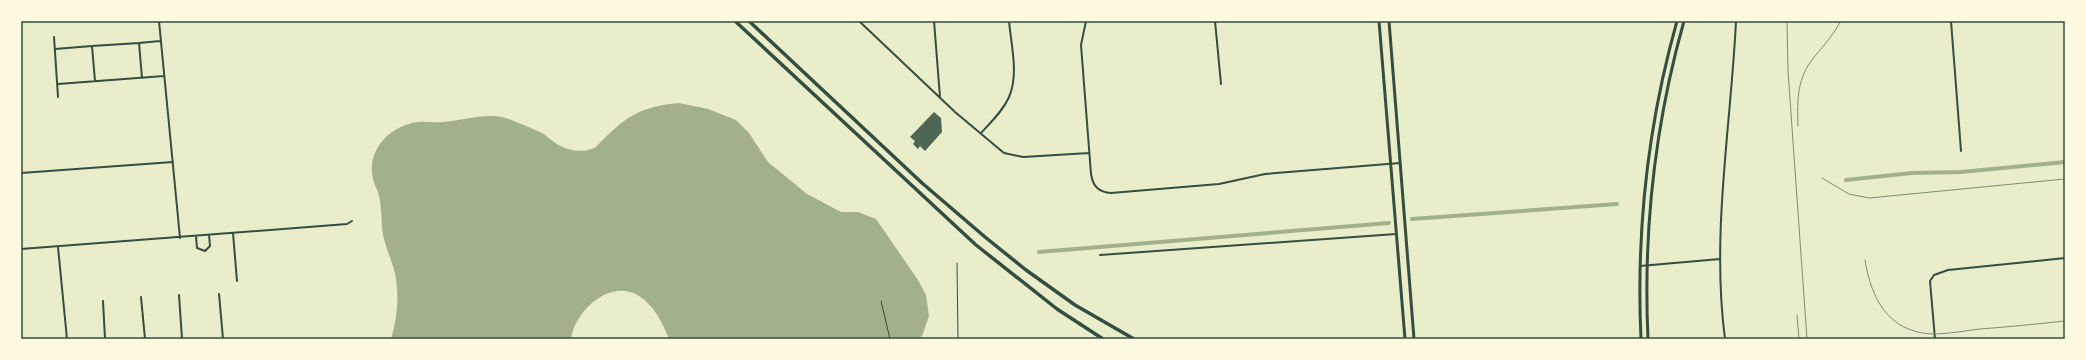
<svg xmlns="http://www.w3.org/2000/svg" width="2086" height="360" font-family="'DM Sans',sans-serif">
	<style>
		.water { fill: #a3b18a }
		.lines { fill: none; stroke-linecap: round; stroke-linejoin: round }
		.canal { stroke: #a3b18a; stroke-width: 4 }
		.building { fill: #4f6655 }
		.path { stroke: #344e41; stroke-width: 1 }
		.service { stroke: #344e41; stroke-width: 1 }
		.minor { stroke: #344e41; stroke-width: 2 }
		.secondary { stroke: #344e41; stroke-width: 3 }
		.primary { stroke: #344e41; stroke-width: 3 }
		.motorway { stroke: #344e41; stroke-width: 3.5 }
		.rail { stroke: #7c8e77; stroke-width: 1 }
		.neatline { fill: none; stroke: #344e41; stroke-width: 1.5 }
	</style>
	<rect width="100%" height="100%" fill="#e9edc9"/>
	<path class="water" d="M679,103L708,109L736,120L749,133L768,162L807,194L841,212H858L876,219L918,280L926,295L929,316L922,336L917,339H669C663,324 654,305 639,296C610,278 575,311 571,339H391C397,319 399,300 396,279C394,264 386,250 383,235C381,223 382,207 379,196C378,190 374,185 373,179C367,153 385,131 409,124C420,120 430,123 442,122C461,121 483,113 502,117C508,118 535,130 542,133C546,135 549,139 554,142C566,151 583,154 596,147C624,118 637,107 679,103Z"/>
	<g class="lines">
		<path class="canal" d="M1846,180L1912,173L1961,172L2065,162
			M1412,219L1617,204
			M1039,252L1389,223"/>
	</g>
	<path class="building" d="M934,112L941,118L942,132L925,151L920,146L918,149L913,144L915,141L910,137Z"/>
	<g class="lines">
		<path class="path" d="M881,301L890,339"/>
		<path class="service" d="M957,263L958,339"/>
		<path class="minor" d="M159,21L180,238
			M859,21L955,112L1004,153L1023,157L1089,153
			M934,21L940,97
			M1086,21L1081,45L1091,174C1093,187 1099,192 1111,193L1219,184L1265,174L1400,163
			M1215,21L1221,84
			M1951,21L1961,151
			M54,37L58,97
			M139,43L160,41
			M55,49L92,46
			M95,81L92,46L139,43L142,78
			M58,84L164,76
			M981,133C991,122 1003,111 1009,97C1019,75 1011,44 1009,21
			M21,173L173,162
			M233,233L237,281
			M196,236L197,248L205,251L210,246L209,235
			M58,247L67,339
			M21,249L347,224L352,221
			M1100,255L1396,234
			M1640,266L1720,259
			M219,294L223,339
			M179,295L182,339
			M141,297L145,339
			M103,301L105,339
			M1725,339C1711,234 1731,126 1736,21
			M1935,339L1930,281L1934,275L1948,270L2065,258"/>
		<path class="secondary" d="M1379,21L1405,339
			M1389,21L1414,339"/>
		<path class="primary" d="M1641,339C1636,232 1648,124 1677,21
			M1648,339C1643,232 1655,124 1684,21"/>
		<path class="motorway" d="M735,21L976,245L1057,309L1103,339
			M749,21L922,183L985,237L1026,270L1075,305L1134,339"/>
		<path class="rail" d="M1787,21L1788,71L1807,339
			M1798,126C1797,99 1797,77 1815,56C1825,44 1834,34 1841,21
			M1822,178L1849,194L1869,198L2065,179
			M1865,260C1871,298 1888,332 1932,334C1948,334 1964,331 1980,329C2008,327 2037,324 2065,321
			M1797,315L1799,339"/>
	</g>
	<rect width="2086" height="360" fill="none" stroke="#fefae0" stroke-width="44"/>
	<rect x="22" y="22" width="2042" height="316" class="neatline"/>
</svg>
